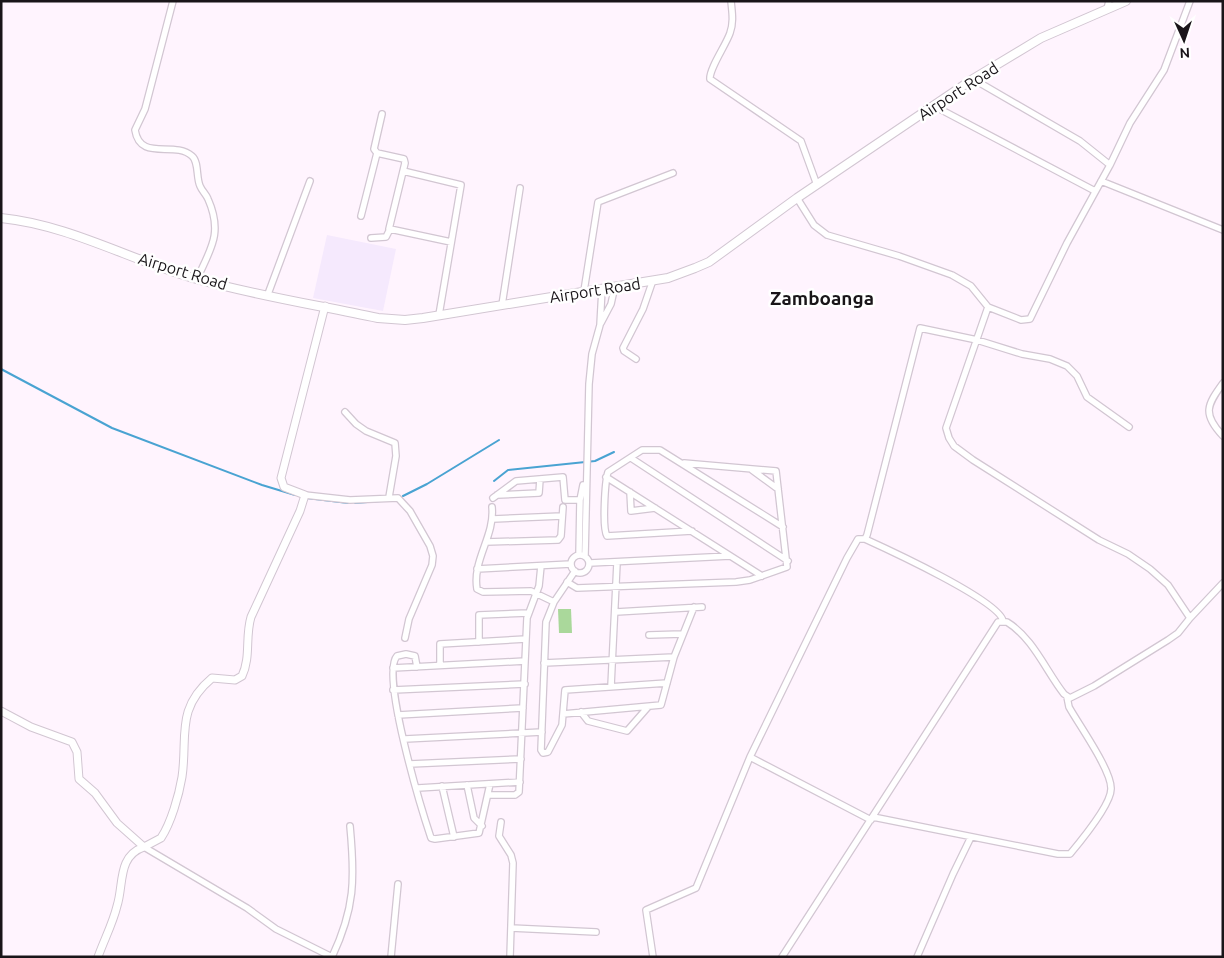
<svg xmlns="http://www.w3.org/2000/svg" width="1224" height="958" font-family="Ubuntu,sans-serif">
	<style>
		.education { fill: #f5e9fd }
		.green { fill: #aad89b }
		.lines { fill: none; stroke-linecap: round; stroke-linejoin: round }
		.stream { stroke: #49a3d2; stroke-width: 2 }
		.minor-casing { stroke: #d2c6d2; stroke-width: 8 }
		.tertiary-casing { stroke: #d2c6d2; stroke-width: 9 }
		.secondary-casing { stroke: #d2c6d2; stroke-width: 10 }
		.minor { stroke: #fff; stroke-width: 5.5 }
		.tertiary { stroke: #fff; stroke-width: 7 }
		.secondary { stroke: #fff; stroke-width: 8 }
		.labels { text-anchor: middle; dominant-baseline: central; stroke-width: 5; stroke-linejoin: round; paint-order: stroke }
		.street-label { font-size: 16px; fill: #191519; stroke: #fff }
		.quarter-label { font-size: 19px; font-weight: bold; fill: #191519; stroke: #fff }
	</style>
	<rect width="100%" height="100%" fill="#fff4fe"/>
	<path class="education" d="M327,235L396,249L383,311L313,298Z"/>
	<path class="green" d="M558,609H571L572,633H559Z"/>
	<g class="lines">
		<path class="stream" d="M1,369L112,428L262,485L295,495
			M494,481L508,470L595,461L614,452
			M403,496L427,484L499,440
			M307,498L348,503
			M355,503L380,501"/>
		<defs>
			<path id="minor" d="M173,1L145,109L135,130C140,162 174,140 192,156C199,162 196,177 200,186C202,191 206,194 208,199C223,233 211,248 197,279
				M731,1C732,12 734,22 730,33C726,45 709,69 710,79L801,141L817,185
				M1107,9L1109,1
				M973,79L1080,141L1110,165
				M934,106L1095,191
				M377,153L404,159L405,163L389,229
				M403,171L461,185L439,315
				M1101,181L1223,230
				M797,198L814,225L827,235L899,256L952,275L971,286L988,307L1021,320L1030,319L1067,243L1110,165L1130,123L1164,70L1190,1
				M361,216L377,153L374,149L382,114
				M371,238L386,237L390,229L451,242
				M584,291L598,202L673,173
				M268,294L310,181
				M502,305L520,188
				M601,323L611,304L615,286
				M636,359L624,351L623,348L643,309L653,280
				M1223,383C1207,405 1202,414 1223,436
				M345,412L356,424L366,431L395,443L396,456L389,497
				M631,458L788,561
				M752,470L778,489
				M606,477L762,576
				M630,492L631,511L655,508
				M305,495L350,500L398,498L410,511L430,546L433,556L432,565L409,619L405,638
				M497,495L539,493L540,479
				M493,498L516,481L563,477L565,500H580
				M492,507C495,536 472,560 477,589L483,592L531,591L554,602
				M493,519L562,516
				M692,531L607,536C602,528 605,481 608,472L642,450H660L783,527
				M865,539C887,549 1000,601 1003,621
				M486,542L558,540L561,536L563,507
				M571 564a9 9 0 1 1 18 0a9 9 0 1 1-18 0Z
				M579,555L580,500L583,485
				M585,556L589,384L592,354L600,325L602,289
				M590,563L730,556
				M477,569L571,564
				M575,571L554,602L546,622L541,750L543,753L548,752L562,725L565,690L667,683
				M567,582L577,588L736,582L750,580L787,567L776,471L684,463
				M616,612L702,607
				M1190,618L1223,583
				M649,635L682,634
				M479,642V615L528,613
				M544,663L674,657
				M440,665V644L526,639
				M417,667L415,656L406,654L397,656C380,674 422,811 431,838L435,839L479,833L490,784
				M393,668L525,661
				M611,686L617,563
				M393,690L525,684
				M581,712L588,721L627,731L648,707
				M563,714L661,705L674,657L694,607
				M398,715L523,708
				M405,739L542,732
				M750,757L847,558L858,539H865L867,535L920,328L977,340L1022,354L1050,359L1067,366L1077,376L1087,397L1129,427
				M410,764L521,759
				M467,785L474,818L482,826
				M442,786L454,837
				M418,788L520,782
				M488,795H515L519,792L527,618L539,586L541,566
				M873,817L1058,854H1070C1080,842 1111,804 1111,789C1112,771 1079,725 1069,707L1067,697
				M501,822L499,836L511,855L513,863L510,957
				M144,847L247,908L276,929L332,957
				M511,928L596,932
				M332,957C355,908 355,879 350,826
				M391,957L398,884
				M653,957L646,910L696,888L750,757L871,820
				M782,957L998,622H1007C1033,638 1046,671 1064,694L1070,698L1094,686L1168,640L1178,633L1190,618L1168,585L1150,569L1128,554L1099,540L973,460L954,446L949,438L946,428L988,307
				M917,957L953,874L971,837"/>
			<path id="tertiary" d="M1,711L31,727L72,742L77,752L79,779L95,793L117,823L144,847L161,838C171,823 179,795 182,777C188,737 175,709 212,678L235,680L242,676C251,657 245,637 251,617L300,511L305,495L284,487L281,478L325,306
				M98,957C104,940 113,923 117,906C124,885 117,856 144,847"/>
			<path id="secondary" d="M1,218C69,225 128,259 193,278C253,295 317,305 378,318L405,320L423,318L668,278L695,268L709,262L797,198L973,79L1041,38L1126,1"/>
		</defs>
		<use href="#minor" class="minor-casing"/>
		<use href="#tertiary" class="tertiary-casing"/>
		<use href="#secondary" class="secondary-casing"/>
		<use href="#minor" class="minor"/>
		<use href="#tertiary" class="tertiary"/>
		<use href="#secondary" class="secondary"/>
	</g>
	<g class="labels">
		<g class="street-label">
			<text transform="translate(958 91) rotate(-33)">Airport Road</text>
			<text transform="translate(183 271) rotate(17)">Airport Road</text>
			<text transform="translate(595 290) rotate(-9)">Airport Road</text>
		</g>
		<g class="quarter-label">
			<text x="822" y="298">Zamboanga</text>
		</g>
	</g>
	<rect width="1224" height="958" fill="none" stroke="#191519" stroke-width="5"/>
	<g transform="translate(1184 40) rotate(177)" stroke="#ffffff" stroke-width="4" paint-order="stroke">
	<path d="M0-4L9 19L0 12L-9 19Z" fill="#191519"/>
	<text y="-8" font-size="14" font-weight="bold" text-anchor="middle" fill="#191519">N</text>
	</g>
</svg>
